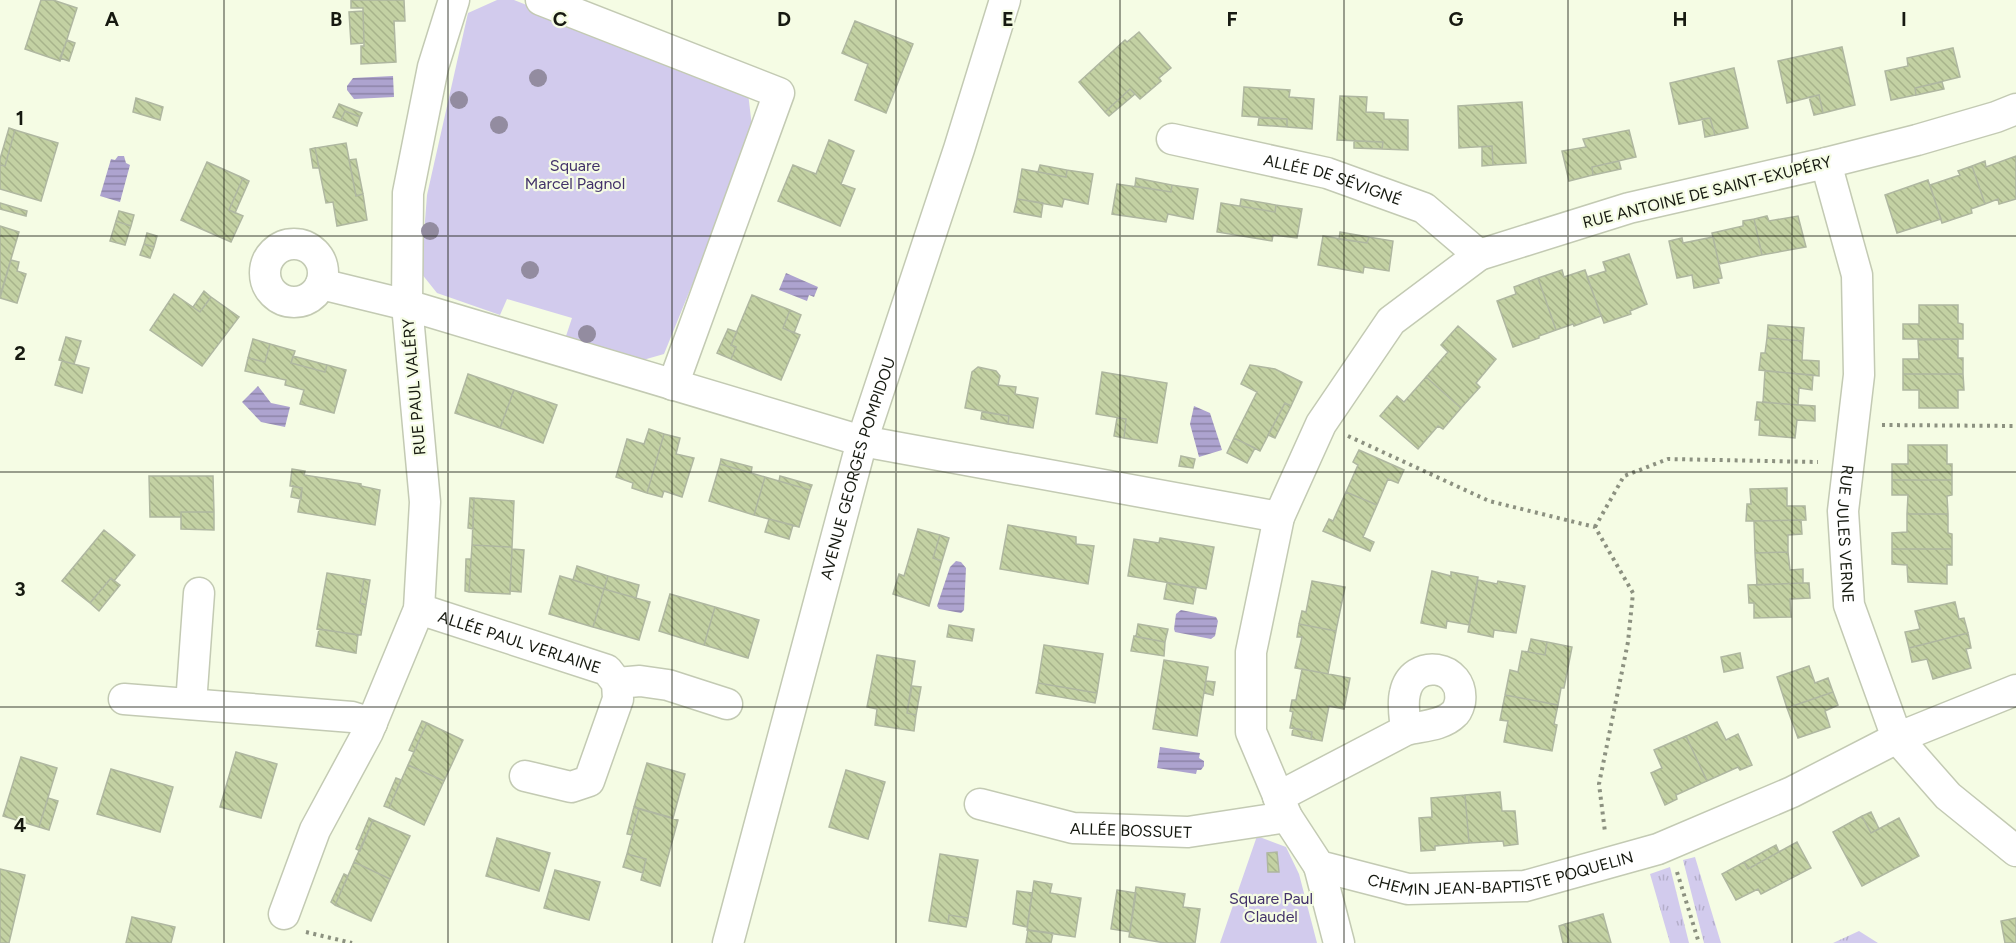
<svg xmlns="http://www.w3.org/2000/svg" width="2016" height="943" font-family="Figtree,sans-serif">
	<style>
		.grass { fill: url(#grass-tufts) }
		.park { fill: #d2cbed }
		.water { fill: url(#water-rules) }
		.building { fill: url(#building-back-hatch); stroke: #afb7a0; stroke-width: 1.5 }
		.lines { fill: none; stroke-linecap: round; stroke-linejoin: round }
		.street-casing { stroke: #c3cab3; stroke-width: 33 }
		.path { stroke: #8c9180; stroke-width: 4; stroke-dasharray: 3 4.5; stroke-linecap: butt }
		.street { stroke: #fff; stroke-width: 30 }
		.tree { fill: #938ca0 }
		.grid { fill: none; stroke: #161910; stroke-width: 1.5; stroke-opacity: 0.55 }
		.labels { text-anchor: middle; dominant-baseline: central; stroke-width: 4.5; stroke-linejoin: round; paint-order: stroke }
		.park-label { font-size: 16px; fill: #423169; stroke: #f5fce4 }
		.street-label { font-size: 16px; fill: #161910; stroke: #f5fce4 }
		.grid-label { font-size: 20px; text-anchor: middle; font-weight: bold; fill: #161910; stroke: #f5fce4; stroke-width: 4.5; stroke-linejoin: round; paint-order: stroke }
	</style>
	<defs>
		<pattern id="grass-tufts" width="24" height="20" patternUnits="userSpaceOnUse" patternTransform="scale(1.5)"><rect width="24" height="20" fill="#d2cbed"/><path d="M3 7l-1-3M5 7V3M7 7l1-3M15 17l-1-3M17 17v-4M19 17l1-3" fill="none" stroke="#b4aeca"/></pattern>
		<pattern id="water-rules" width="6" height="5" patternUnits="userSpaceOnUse" patternTransform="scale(1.5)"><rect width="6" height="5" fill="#ada3cf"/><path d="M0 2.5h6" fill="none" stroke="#8c84a7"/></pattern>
		<pattern id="building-back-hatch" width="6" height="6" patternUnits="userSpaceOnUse" patternTransform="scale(1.5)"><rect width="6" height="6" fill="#c3d1a3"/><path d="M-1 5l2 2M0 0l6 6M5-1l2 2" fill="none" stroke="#a7b38b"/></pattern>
	</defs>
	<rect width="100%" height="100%" fill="#f5fce4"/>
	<path class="grass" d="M1695,857L1721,943H1704L1683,860Z
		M1670,867L1689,943H1670L1650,874Z
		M1859,931L1878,943H1833Z"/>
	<path class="park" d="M497,0H514L748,93L753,135L664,354L643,360L566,336L572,318L507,299L500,315L437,293L421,273L427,195L468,13Z
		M1257,836L1286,847L1299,874L1317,943H1220Z"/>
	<path class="water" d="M393,76L394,97L354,99L347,90V86L353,78Z
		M118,156H124L126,163L130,165L120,202L100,196L111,159L115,160Z
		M786,273L818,287L814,297L809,295L807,301L779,290Z
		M258,386L271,403L290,407L285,427L261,422L242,402Z
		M1194,406L1210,413L1222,450L1199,457L1190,424Z
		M956,561L961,562L966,568L964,610L961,613L939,609L937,606L950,567Z
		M1181,610L1216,617L1218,621L1215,636L1211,639L1175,632L1174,629L1176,614Z
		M1160,747L1200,753L1199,758L1204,761V766L1201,770H1197L1196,774L1157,768Z"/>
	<path class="building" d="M41,0H53L77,8L60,61L25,49Z
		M351,0H404L405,21H394L396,62L361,64V46H364L363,8H351Z
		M363,11L364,43L351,44L349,12Z
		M855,21L913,44L886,113L855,100L868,64L842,53Z
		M1139,32L1171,68L1159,78L1161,81L1140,99L1130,89L1105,112L1079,82L1125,40L1127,42Z
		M67,40L75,43L69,61L60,58Z
		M1842,47L1855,105L1823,113L1819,95L1787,103L1778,61Z
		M1953,48L1960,77L1915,88L1916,95L1891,100L1885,71L1908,66L1907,58Z
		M1734,68L1748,128L1715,135L1710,118L1679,124L1670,83Z
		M1942,82L1944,89L1916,95L1915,88Z
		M1244,87L1290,90L1289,97L1314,99L1312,129L1287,127V119L1242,116Z
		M1130,89L1135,94L1109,116L1105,112Z
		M1819,95L1823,113L1814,115L1809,97Z
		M1340,96L1367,97L1366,112L1384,113V119L1408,120V150L1382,149L1383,142L1337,140Z
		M136,98L163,107L160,120L133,112Z
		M1522,102L1526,163L1493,165L1492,146L1459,148L1458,106Z
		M339,104L362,113L360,117L345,111L341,120L333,117Z
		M345,111L360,117L357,126L341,120Z
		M1259,118L1287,119V127L1258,125Z
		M1710,118L1715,135L1705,137L1702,119Z
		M9,128L15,130L5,166L0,165V159Z
		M15,130L58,143L41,201L0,189V165L5,166Z
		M1629,130L1636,157L1592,167L1593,175L1569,181L1562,151L1586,147L1583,139Z
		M829,140L854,151L841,184L855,189L840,226L778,201L793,165L816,174Z
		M1354,141L1383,142L1382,149L1354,148Z
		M346,143L356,196L363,194L367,220L337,226L333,202L326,203L315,148Z
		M1492,146L1493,165L1482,166V147Z
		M315,148L319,168H313L310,149Z
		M2016,156V199L1999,204L1998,199L1985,204L1972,166L1985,161L1986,167Z
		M356,159L363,194L356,196L349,160Z
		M1619,161L1621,169L1593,175L1592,167Z
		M207,162L243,178L229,210L243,216L231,242L181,220Z
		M1040,165L1067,170L1066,177L1038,172Z
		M1972,166L1985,204L1971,209L1972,213L1942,223L1930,185L1960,175L1958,171Z
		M1022,169L1066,177L1067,170L1093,174L1088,204L1064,199L1062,207L1017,199Z
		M243,178L249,181L235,213L229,210Z
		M1136,178L1172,185L1171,192L1135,186Z
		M1928,180L1941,219L1897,233L1885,195Z
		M1117,184L1171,192L1172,185L1198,189L1193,219L1168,214L1166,222L1112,214Z
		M1017,199L1043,203L1041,217L1014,212Z
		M1241,199L1276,205L1275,212L1240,206Z
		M0,203L27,211L26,216L0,209Z
		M1221,203L1275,212L1276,205L1302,209L1297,238L1273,235L1272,241L1217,232Z
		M119,211L134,215L131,226L116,221Z
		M1767,216L1769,221L1798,216L1806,247L1762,255L1754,219Z
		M1754,219L1762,255L1719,264L1712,233L1743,226V221Z
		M116,221L131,226L125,245L110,241Z
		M0,226L19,232L0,296Z
		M1340,232L1369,237L1367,243L1339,239Z
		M147,233L157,236L154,247L144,244Z
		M1323,236L1367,243L1369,237L1393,241L1389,271L1364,267L1363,273L1318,265Z
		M1713,237L1722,278L1718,279L1719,283L1694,288L1692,275L1677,278L1669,241L1682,238L1683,243Z
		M144,244L154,247L150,258L140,255Z
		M1629,254L1647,304L1630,311L1631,314L1604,323L1587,277L1606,271L1603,262Z
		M11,260L19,262L17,271L26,274L17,303L0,298Z
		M1562,270L1564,277L1585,270L1601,316L1574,326L1573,324L1556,330L1538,278Z
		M1538,278L1556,330L1539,336V338L1513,347L1497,301L1516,294L1514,287Z
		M204,291L211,297L200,312L193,307Z
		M174,294L200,312L211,297L239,317L202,366L150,330Z
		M752,295L790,310L783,328L800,335L781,380L731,359L736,347L731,345Z
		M1919,305H1958V323L1963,324V339H1903V324H1919Z
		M790,310L801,315L794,333L783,328Z
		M1768,325L1804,328L1803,341L1767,338Z
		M1458,326L1496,359L1476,383L1480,387L1461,408L1426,377L1448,352L1441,345Z
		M728,329L737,332L731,345L736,347L731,359L717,353Z
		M66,337L81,341L74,364L59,360Z
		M1767,338L1803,341L1802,360L1819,361V376L1759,370L1761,353H1765Z
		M253,339L270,344L265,362L248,358Z
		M1958,339V358H1963V374H1903V359H1919L1918,340Z
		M270,344L295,351L291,363L325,372L327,365L346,370L334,413L300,404L304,390L285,385L286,380L245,371L248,358L265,362Z
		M293,356L327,365L325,372L291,363Z
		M62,361L89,368L82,393L55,385Z
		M1250,365L1275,369L1302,382L1291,406L1285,403L1260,451L1234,438L1257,392L1241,384Z
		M978,367L996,371L1000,376L998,385L1016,387L1015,394L1038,398L1033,428L1008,424L1009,416L965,408L972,372Z
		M1765,371L1813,375L1812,390L1799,388L1798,405L1763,402Z
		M1102,372L1167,383L1157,443L1124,438L1126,419L1096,414Z
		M468,374L514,390L500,428L455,413Z
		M1903,374H1963L1964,390H1958V408H1919V390H1903Z
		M1426,377L1461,408L1443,429L1438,426L1418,449L1380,416L1397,396L1404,402Z
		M514,390L557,405L543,443L500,428Z
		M1757,402L1815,406V421L1797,420L1795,438L1759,435L1760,420H1755Z
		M1285,403L1291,406L1275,438L1268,435Z
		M982,412L1009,416L1008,424L981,419Z
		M1117,418L1126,419L1124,438L1114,436Z
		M649,429L664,434L647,493L632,488L633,483L616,477L627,439L644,444Z
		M664,434L680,438L676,454L694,458L682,497L664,491L662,497L647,493Z
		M1234,438L1255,448L1247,463L1227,453Z
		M1908,445H1947V464H1952V480H1892V464H1908Z
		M1359,450L1404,470L1398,483L1388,479L1377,505L1346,492L1358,465L1353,462Z
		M1181,456L1195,459L1193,468L1179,466Z
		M721,459L752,467L751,473L720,464Z
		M720,464L765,477L754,515L709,501Z
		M292,469L305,471L304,475L361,484V486L380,490L375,525L298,512L302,488L290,486Z
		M149,476H213L214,512H181V517H150Z
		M780,476L812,485L810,490L779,481Z
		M765,477L810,490L799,527L754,515Z
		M1892,480H1952V495L1947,496L1948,514H1907L1908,495H1892Z
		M293,486L302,488L301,499L291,497Z
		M1787,488V506H1805L1806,520L1746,521L1747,504H1751L1750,489Z
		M1346,492L1377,505L1363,537L1374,542L1370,551L1323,531L1329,519L1333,521Z
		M470,498H474L473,529L468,528Z
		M474,498L514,501L512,547L472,545Z
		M181,512H214V530L181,529Z
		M1907,514H1948V533L1952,534V549H1892V533L1907,532Z
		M769,519L793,525L789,539L765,532Z
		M1801,520L1802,534L1788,535V552L1755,553L1754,521Z
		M1008,525L1076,537V544L1094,546L1088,584L1000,569Z
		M918,529L940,535L933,558L942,561L929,606L893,594L899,574L904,576Z
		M104,530L135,555L114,581L111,578L90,603L62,581Z
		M940,535L949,538L942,561L933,558Z
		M1160,538L1214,547L1206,589L1128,576L1134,539L1159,543Z
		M472,545L512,547L510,594L469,592Z
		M512,549L524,550L521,592L510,591Z
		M1892,549H1952V565H1947V584L1908,582L1907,565L1892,564Z
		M1788,552L1790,570L1803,569V583L1757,585L1755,553Z
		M466,559H471L469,592L465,591Z
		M577,566L608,576L604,589L573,580Z
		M1432,571L1451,576V572L1478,577L1469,625L1447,621L1446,628L1421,623Z
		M327,573L364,579L360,603L366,605L361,635L317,629Z
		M560,576L604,589L593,627L549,614Z
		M608,576L639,585L636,598L604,589Z
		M111,578L120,585L99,611L90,603Z
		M364,579L370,580L366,605L360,603Z
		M1478,580L1497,584L1498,581L1525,586L1516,633L1494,630L1493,637L1468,632Z
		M1312,581L1345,587L1336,631L1299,624L1302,611L1306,612Z
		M1167,583L1196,588L1193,604L1164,599Z
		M1803,583H1809L1810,598L1790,599L1791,617L1754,618V603H1749L1748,585Z
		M604,589L650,602L639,640L593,627Z
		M670,594L715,607L704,645L659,631Z
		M1955,602L1959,619L1964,618L1968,633L1909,648L1905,632L1920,629L1915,611Z
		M715,607L759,620L748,658L704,645Z
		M1138,624L1168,629L1165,642L1136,637Z
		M1299,624L1336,631L1328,674L1295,668L1302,637H1297Z
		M949,625L974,629L972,641L947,637Z
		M319,629L358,635L356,653L316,646Z
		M1968,633L1971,648L1966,649L1971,668L1933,679L1927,659L1912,662L1909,648Z
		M1134,636L1165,642L1164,656L1131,651Z
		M1531,639L1547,642L1545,655L1528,652Z
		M1547,642L1572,647L1564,688H1561L1558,705L1505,695L1510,670L1518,672L1522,651L1545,655Z
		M1044,645L1103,654L1097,693L1038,683Z
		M1740,653L1743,668L1724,672L1721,657Z
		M877,655L915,661L907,713L916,715L914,731L875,725L877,709L867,707Z
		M1164,660L1208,667L1197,736L1153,729Z
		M1809,666L1815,683L1828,678L1833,692L1787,708L1777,677Z
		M1302,669L1350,678L1344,709L1329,706L1322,741L1311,739L1312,732L1290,728L1293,712L1290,711L1292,700H1296Z
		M1206,681L1215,682L1213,695L1204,693Z
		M1038,683L1097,693L1095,703L1036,693Z
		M912,686L921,687L916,715L907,713Z
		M1833,692L1838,705L1825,711L1830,727L1798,738L1787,708Z
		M1505,695L1558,705L1554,724L1557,725L1552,751L1504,742L1508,721L1500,720Z
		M422,721L427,723L414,752L409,750Z
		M1717,722L1726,740L1738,734L1752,765L1740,770L1738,767L1707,781L1686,736Z
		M427,723L463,740L444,781L408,765Z
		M1293,728L1312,732L1311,739L1292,735Z
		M1686,736L1707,781L1676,795L1677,799L1665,805L1651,773L1662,768L1654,750Z
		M236,752L277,764L261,818L220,807Z
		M21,757L57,768L39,827L3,816Z
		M647,763L685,774L673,818L634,807Z
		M408,765L444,781L424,825L389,808Z
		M111,769L173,787L160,832L97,814Z
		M846,770L885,782L868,839L829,827Z
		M396,778L401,780L389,808L384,806Z
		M1500,792L1502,811H1515L1518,844L1504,846L1503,841L1469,843L1465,795Z
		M1465,795L1469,843L1435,846V850L1421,851L1419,818L1432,817L1431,798Z
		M48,798L58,801L49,830L39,827Z
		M634,807L639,809L632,835L627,834Z
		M639,809L678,820L660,886L641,880L646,859L627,854Z
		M1871,812L1879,829L1871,833L1862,816Z
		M1862,816L1871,833L1899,818L1919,856L1862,886L1833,832Z
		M369,818L373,820L360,851L356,849Z
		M373,820L410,836L390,879L354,862Z
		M497,838L550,853L539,891L486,876Z
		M1797,842L1811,868L1761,894L1758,889L1736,900L1722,874L1744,862L1748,869Z
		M1776,845L1779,852L1748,869L1744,862Z
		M1277,852L1279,872H1268L1267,853Z
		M627,854L646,859L643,873L623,867Z
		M940,854L978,860L968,918L949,915L948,924L929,921Z
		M354,862L390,879L371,921L335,905Z
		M0,869L25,875L9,943H0Z
		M555,870L600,882L589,920L544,908Z
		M344,874L348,876L335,905L331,902Z
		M1034,881L1052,884L1050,893L1081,898L1075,937L1027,930Z
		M1136,887L1185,894L1183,907L1200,909L1195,943H1165L1129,937Z
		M1117,890L1136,893L1130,932L1111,929Z
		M1017,891L1032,893L1027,927L1013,924Z
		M1603,914L1611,943H1570L1565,924Z
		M949,915L968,918L966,927L948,924Z
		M132,917L175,927L171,943H126Z
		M2016,918V943H2005L2001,921Z
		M1565,924L1570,943H1563L1559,926Z
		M1028,930L1053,933L1051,943H1026Z"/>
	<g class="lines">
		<defs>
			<g id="street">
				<path d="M541,0L779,93L673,385"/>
				<path id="s1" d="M2016,109L1996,117L1917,140L1826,163L1629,208L1479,255L1391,321L1321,424L1279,517L1251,652V732L1287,817L1319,866L1408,889L1525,886L1658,849L1792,792L1897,738L2016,690"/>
				<path id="s2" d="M1172,139L1327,173L1424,208L1479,255"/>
				<path id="s3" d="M1826,163L1857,275L1859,375L1843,511L1849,605L1897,738L1948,796L2016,851"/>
				<circle cx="294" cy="273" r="29"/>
				<path d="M321,284L407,305L408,193L433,67L454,0"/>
				<path id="s4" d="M419,609L607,670L617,683L618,699L589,781L571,787L525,776"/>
				<path d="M617,683L640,681L668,685L727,704"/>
				<path d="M124,699L352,717L372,723"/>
				<path d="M191,704L199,593"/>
				<path d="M1278,797L1406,730C1421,726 1442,726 1454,714C1457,712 1459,706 1460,702C1465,664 1412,657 1405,693C1402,704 1405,719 1406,730"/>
				<path id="s5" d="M980,804L1073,828L1188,832L1287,817"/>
				<path d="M1319,866L1339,943"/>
				<path d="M284,914L315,830L368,732L419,609L425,502L407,305L862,441L1279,517"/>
				<path id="s6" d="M728,943L862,441L959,149L1005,0"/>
			</g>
		</defs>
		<use href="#street" class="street-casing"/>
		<path class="path" d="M1882,425L2016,426
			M1348,436L1489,501L1595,527L1633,593L1628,642L1599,784L1605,832
			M1595,527L1624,476L1668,459L1818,462
			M1677,872L1699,943
			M306,932L352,943"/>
		<use href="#street" class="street"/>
	</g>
	<g class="tree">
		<circle cx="538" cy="78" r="9"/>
		<circle cx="459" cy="100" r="9"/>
		<circle cx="499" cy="125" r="9"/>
		<circle cx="430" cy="231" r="9"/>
		<circle cx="530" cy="270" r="9"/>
		<circle cx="587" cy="334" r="9"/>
	</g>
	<path class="grid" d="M224,0V943M448,0V943M672,0V943M896,0V943M1120,0V943M1344,0V943M1568,0V943M1792,0V943M0,236H2016M0,472H2016M0,707H2016"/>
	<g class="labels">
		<g class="park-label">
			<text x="575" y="165">Square<tspan x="575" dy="18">Marcel Pagnol</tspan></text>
			<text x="1271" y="898">Square Paul<tspan x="1271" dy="18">Claudel</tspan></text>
		</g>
		<g class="street-label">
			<text stroke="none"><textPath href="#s2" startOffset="166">ALLÉE DE SÉVIGNÉ</textPath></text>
			<text transform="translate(1707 192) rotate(-14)">RUE ANTOINE DE SAINT-EXUPÉRY</text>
			<text transform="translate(414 387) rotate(-95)">RUE PAUL VALÉRY</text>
			<text stroke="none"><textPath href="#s6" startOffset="492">AVENUE GEORGES POMPIDOU</textPath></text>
			<text stroke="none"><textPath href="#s3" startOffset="376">RUE JULES VERNE</textPath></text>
			<text stroke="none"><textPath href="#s4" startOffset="106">ALLÉE PAUL VERLAINE</textPath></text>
			<text stroke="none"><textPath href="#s5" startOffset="154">ALLÉE BOSSUET</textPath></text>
			<text stroke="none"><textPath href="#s1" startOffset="1448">CHEMIN JEAN-BAPTISTE POQUELIN</textPath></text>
		</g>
	</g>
	<g class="grid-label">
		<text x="112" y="26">A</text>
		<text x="336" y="26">B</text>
		<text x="560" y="26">C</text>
		<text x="784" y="26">D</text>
		<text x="1008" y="26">E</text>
		<text x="1232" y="26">F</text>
		<text x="1456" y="26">G</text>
		<text x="1680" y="26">H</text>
		<text x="1904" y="26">I</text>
		<text x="20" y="125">1</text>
		<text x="20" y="360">2</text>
		<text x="20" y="596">3</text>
		<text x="20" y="832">4</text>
	</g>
</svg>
